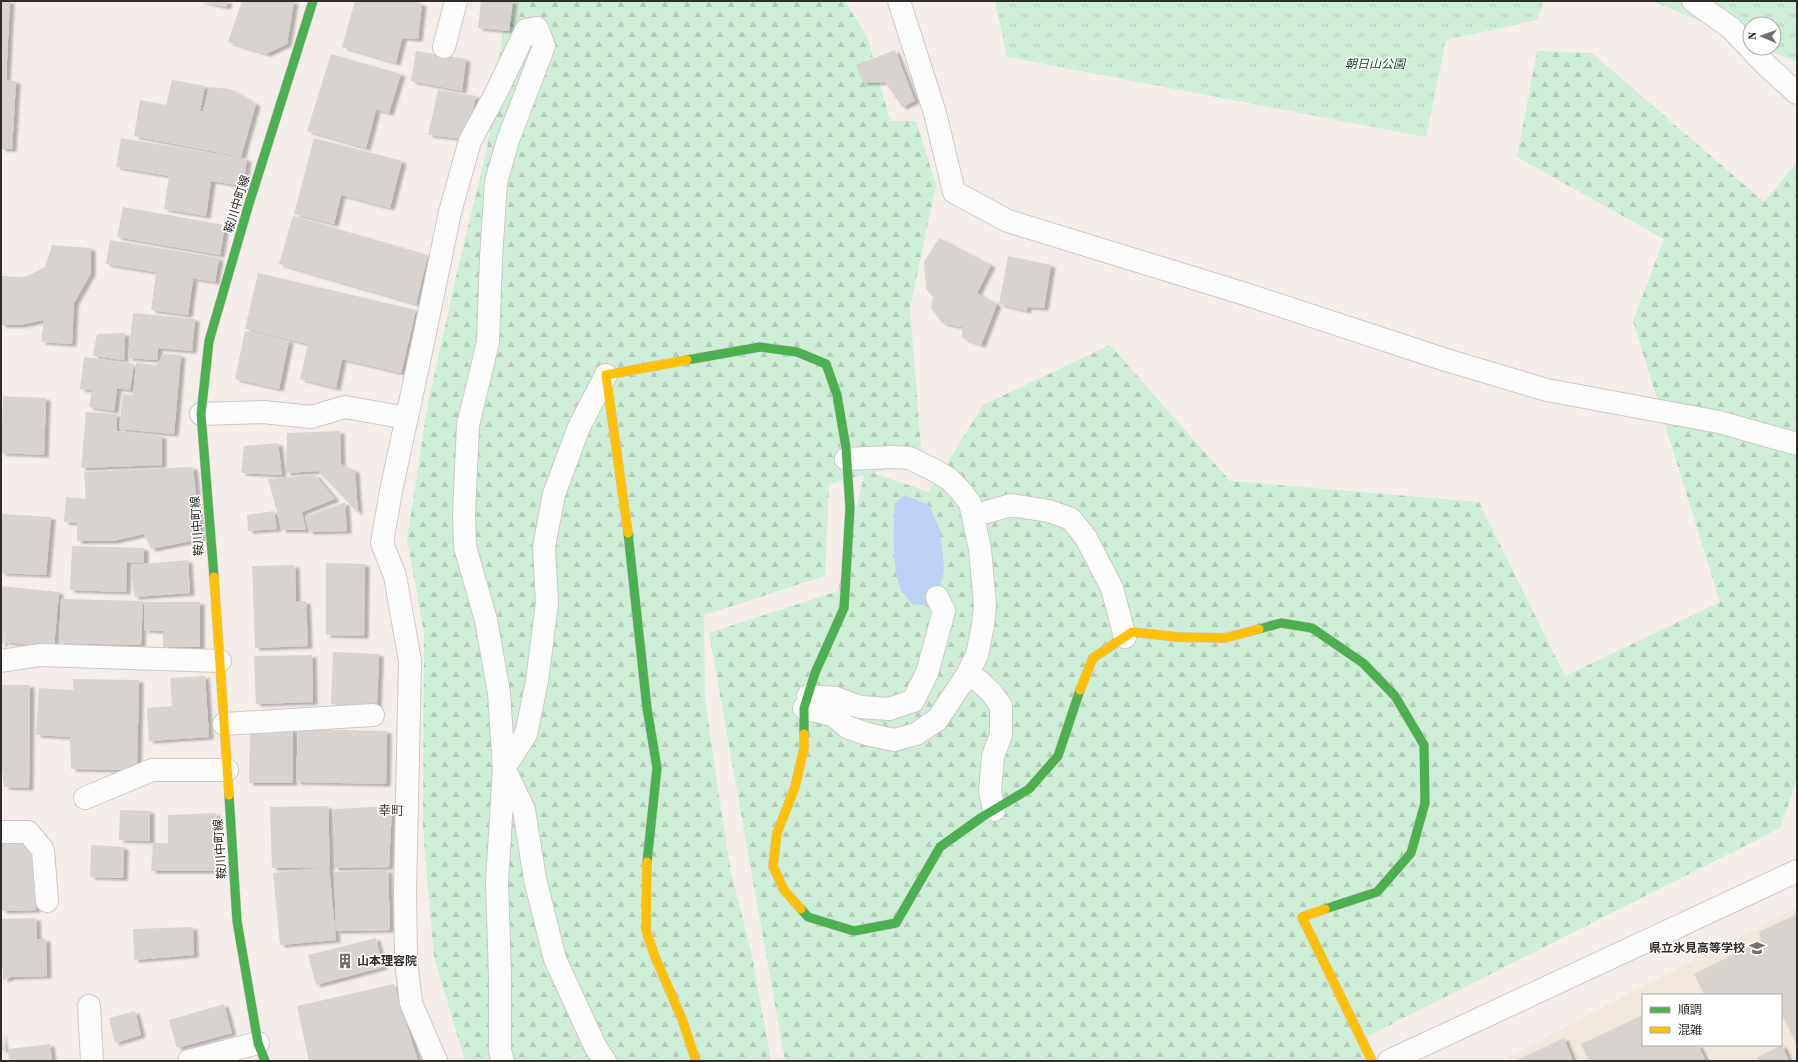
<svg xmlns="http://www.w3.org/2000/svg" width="1798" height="1062" font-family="'Source Serif 4','Noto Sans JP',serif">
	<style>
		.education { fill: #f2e7db; fill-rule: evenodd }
		.forest { fill: url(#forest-firs) }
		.park { fill: url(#park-tufts) }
		.water { fill: #bbd3f6 }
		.building { fill: #d9d3d0; filter: url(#shadow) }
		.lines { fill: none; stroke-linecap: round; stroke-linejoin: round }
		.street-casing { stroke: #cec8c6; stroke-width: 24 }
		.fast-casing { stroke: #cec8c6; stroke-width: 10 }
		.slow-casing { stroke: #cec8c6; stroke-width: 10 }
		.street { stroke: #fdfcfc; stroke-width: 22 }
		.fast { stroke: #4caf50; stroke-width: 9 }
		.slow { stroke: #ffc107; stroke-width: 9 }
		.labels { text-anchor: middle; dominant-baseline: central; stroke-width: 3; stroke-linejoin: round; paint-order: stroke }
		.park-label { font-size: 12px; font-style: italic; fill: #0d4b2d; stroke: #fff }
		.street-label { font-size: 12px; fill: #312c2a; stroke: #fff }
		.poi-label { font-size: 12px; font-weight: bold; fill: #312c2a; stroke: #fff; text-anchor: end }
		.neighbourhood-label { font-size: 13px; fill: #443935; stroke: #fff }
	</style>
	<defs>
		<pattern id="forest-firs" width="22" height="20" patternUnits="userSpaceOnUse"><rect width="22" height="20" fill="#ceeed7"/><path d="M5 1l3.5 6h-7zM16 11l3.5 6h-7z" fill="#b1ccb9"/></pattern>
		<pattern id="park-tufts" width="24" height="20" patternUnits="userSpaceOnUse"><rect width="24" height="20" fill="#ceeed7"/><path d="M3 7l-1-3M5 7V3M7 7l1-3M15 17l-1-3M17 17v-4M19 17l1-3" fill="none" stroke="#b1ccb9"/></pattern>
		<filter id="shadow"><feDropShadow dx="4.5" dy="2.5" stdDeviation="1" flood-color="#0004"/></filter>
	</defs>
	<rect width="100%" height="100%" fill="#f4edea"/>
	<path class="education" d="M1797,908V1061H1502L1639,988ZM1643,995H1781V1045H1643Z"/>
	<path class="forest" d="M507,1H845L868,39L890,121H916L936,185L910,308L922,460L873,473L929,492L983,405L1110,345L1230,481L1479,502L1565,676L1720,602L1633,321L1664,239L1517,157L1537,51L1592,53L1764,202L1797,162V780L1780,828L1368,1036L1366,1061H785L709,633L838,591L864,475L829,484L825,576L704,615L705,700L717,783L731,872L752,956L771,1061H465L434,957L423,831L424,633L407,539L428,403L456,277L487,148Z"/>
	<path class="park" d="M995,1H1544L1537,20L1446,40L1426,137L1007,57Z
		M1652,1H1797V62L1764,48H1774V24H1750V42Z"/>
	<path class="water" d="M905,495L929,505L940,530L944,568L939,595L930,606L912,604C909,600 904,595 901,590C892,569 893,526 895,503Z"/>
	<path class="building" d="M1,1H10L6,80L16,81L12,149H1Z
		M198,1H228L226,7Z
		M242,1H294L287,44L266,54L228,42Z
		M355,1H414L422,4L418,39L402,38L396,63L342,47Z
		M481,1H513L509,31L478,28Z
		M895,50L915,101L902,107L885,82L863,83L856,65Z
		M416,51L466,59L462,91L411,81Z
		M331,54L401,74L389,113L361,105L376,110L366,148L307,131Z
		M172,80L205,86L200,111H203L209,87L230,89L256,104L241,157L134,136L140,100L166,105Z
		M438,90L476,96L466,139L428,135Z
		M121,138L247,159L243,186L211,181L206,216L164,209L169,176L116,167Z
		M314,138L402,161L390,208L341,195L334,224L294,214Z
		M123,207L225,225L220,255L117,237Z
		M293,216L428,255L416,304L279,264Z
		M939,238L991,265L977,293L997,304L981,345L962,338V327L942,323L931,308L933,297L926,289L924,262Z
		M110,240L219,258L215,282L106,264Z
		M52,245L91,248V273L74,303L72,344L41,342L44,320L20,325H1V276L25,277L45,267Z
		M1008,256L1051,265L1044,308L1027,307V311L999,304Z
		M156,273L193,279L188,315L151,310Z
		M258,273L416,310L401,373L342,359L336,388L300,379L308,344L245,329Z
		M133,313L195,319L192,351L158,348L157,360L128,358Z
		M245,331L289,341L279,389L235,379Z
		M125,333L124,360L93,356L97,334Z
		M163,354L181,355L174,434L119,429L123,394L133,395L136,363L157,365Z
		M84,357L134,364L130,390L117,388L114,411L89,407L92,390L80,389Z
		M3,396L46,398L44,455L1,453Z
		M86,412L116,414L117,431L162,436V465L81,468Z
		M340,431L341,464L355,471L358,513L318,471L286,473L287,433Z
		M278,443L282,475L241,473L244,446Z
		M193,467L201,539L151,549L144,534L113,541H77V523L64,522L66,497L86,499L84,472Z
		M315,475L335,499L302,512L306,530H282L268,479Z
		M345,502L347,531L309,532L305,517Z
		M274,511L277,529L248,531L247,515Z
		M1,514L51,517L46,575L1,573Z
		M72,546L144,548V563L127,562L126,592L70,590Z
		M188,560L190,593L134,597L131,565Z
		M326,563L365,564L364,636L326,635Z
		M295,565L296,602L306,601L308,646L255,648L252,566Z
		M1,586L59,592L54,647L5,642L8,607L3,644H1Z
		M61,599L143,601L141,645L59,643Z
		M144,602H200V647H163V631L144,630Z
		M333,652L379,654L377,706L331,704Z
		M312,655L313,702L256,704L254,656Z
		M205,676L209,737L149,741L147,708L172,706L170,678Z
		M73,679L139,680L137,770L71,769L70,737L36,735L39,688L73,690Z
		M1,685H30L29,788L4,787L1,759Z
		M250,729H293V783H249Z
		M298,729L387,731L386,784L296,782Z
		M328,806L330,867L272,868L270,807Z
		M392,806L389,867L334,868V809Z
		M120,810L150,811V841L119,840Z
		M216,813L218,871H151L153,843H168V815Z
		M37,841L36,910L2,911V842Z
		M91,845L124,847L123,878L90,877Z
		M329,867L336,940L280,945L273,873Z
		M388,870L390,930L336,931L334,872Z
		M1797,914V1045L1781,1013V995H1704L1694,974L1761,940L1759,932Z
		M36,918L37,939H46L47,976L11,977L3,980V969H1V919Z
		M193,927L194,955L134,960L133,929Z
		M376,938L383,967L316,985L308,955Z
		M394,984L418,1061H309L297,1006Z
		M224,1004L232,1033L177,1048L169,1020Z
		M135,1011L141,1035L115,1043L109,1018Z
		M1643,1015V1045H1698L1705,1059L1700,1061H1589L1581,1044Z
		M1,1030L4,1050H1Z
		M1564,1038L1573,1061H1515Z
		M50,1044L52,1061H9L8,1049Z
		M1782,1045L1789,1061H1759L1757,1057Z"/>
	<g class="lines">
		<defs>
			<path id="street" d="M899,1L935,113L954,192L1008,221L1242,293L1446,360L1547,390L1719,422L1797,444
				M1693,1L1731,28L1764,63L1797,93
				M444,47L456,1
				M201,414L263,412L311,417L345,407L407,418
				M973,516L1011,505L1049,511L1071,519L1086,538L1112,588L1125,637
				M1,661L40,655L220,661
				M967,675L979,681L991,692L1001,706V735L993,756L990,791L994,810
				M808,696L836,698L860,707L889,709L913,701L927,673L944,611L937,597
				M804,708L833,715L847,727L867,734L894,740L916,734L937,720L967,675L977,655L983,625L985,605L980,549L970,503L960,490L949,479L934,470L909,458L892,457L846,459
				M224,724L373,715
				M85,798L152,770H227
				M1,832H28L43,850L47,901
				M89,1006L92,1061
				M189,1061L258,1043
				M436,1061L411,1003L406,961L405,891L410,661L395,576L382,543L391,491L425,333L450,212L470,141L496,93L526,30L537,28L544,46L508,140L496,182L491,258L488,342L468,425L464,514L465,547L486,620L499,693L504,768L497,882L500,978V1051L503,1061
				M605,1061L595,1046L555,959L535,879L524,810L504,768L526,734L537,681L547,603L544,547L554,494L579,427L606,375
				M1389,1061L1797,871"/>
			<path id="fast" d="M687,360L760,347L797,352L826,364L837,395L846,448L850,508L844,608L815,673L804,708V734
				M628,533L647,708L657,768L647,862
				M214,577L201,414L209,341L248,207L313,1
				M1259,629L1281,623L1312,628L1363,663L1395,696L1424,745L1425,803L1411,853L1377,892L1325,909
				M229,795L237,921L258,1043L265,1061
				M801,909L808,917L854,931L896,923L940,847L982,817L1029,789L1058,756L1080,690"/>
			<path id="slow" d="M628,533L606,375L687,360
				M214,577L229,795
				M1080,690L1093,658L1132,632L1178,637L1225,638L1259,629
				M647,862L646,930L655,957L682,1019L696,1061
				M801,909L784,890L773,866L777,833L795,787L804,748V734
				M1325,909L1302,917L1372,1061"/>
		</defs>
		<use href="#street" class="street-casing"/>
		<use href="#fast" class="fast-casing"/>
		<use href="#slow" class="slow-casing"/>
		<use href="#street" class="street"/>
		<use href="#fast" class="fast"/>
		<use href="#slow" class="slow"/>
	</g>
	<defs>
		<symbol id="school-bare" viewBox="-9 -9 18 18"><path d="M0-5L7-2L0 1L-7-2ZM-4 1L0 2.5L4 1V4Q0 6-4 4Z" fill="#75706d" stroke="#fff" stroke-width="2.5" paint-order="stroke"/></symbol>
		<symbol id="building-bare" viewBox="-9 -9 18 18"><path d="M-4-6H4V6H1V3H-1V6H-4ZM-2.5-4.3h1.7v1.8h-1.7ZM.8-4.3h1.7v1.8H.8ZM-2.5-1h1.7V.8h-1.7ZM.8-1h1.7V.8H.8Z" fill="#75706d" stroke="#fff" stroke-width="2.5" paint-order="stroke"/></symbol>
	</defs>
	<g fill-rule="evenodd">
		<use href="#school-bare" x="1746" y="937" width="22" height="22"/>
		<use href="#building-bare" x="334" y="950" width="22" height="22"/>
	</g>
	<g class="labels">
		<g class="park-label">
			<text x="1375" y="64">朝日山公園</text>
		</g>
		<g class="street-label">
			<text transform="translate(237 204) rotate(-73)">鞍川中町線</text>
			<text transform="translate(197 526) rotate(-94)">鞍川中町線</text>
			<text transform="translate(220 849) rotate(-94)">鞍川中町線</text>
		</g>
		<g class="poi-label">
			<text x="1745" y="948">県立氷見高等学校</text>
			<text x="357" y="961" text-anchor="start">山本理容院</text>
		</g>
		<g class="neighbourhood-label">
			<text x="391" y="810">幸町</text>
		</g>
	</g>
	<rect width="1798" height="1062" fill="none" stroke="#312c2a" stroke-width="4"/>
	<rect x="1642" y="994" width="140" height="52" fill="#ffffff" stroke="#adabaa"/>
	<rect x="1650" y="1007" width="20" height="6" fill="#4caf50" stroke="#adabaa"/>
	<text x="1678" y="1014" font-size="12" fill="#312c2a">順調</text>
	<rect x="1650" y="1027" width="20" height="6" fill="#ffc107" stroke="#adabaa"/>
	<text x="1678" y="1034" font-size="12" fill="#312c2a">混雑</text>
	<g transform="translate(1762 36) rotate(272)"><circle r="19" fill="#ffffff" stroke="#adabaa"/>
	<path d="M0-3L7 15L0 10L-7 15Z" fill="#75706d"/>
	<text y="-6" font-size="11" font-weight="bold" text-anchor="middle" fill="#312c2a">N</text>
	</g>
</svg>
